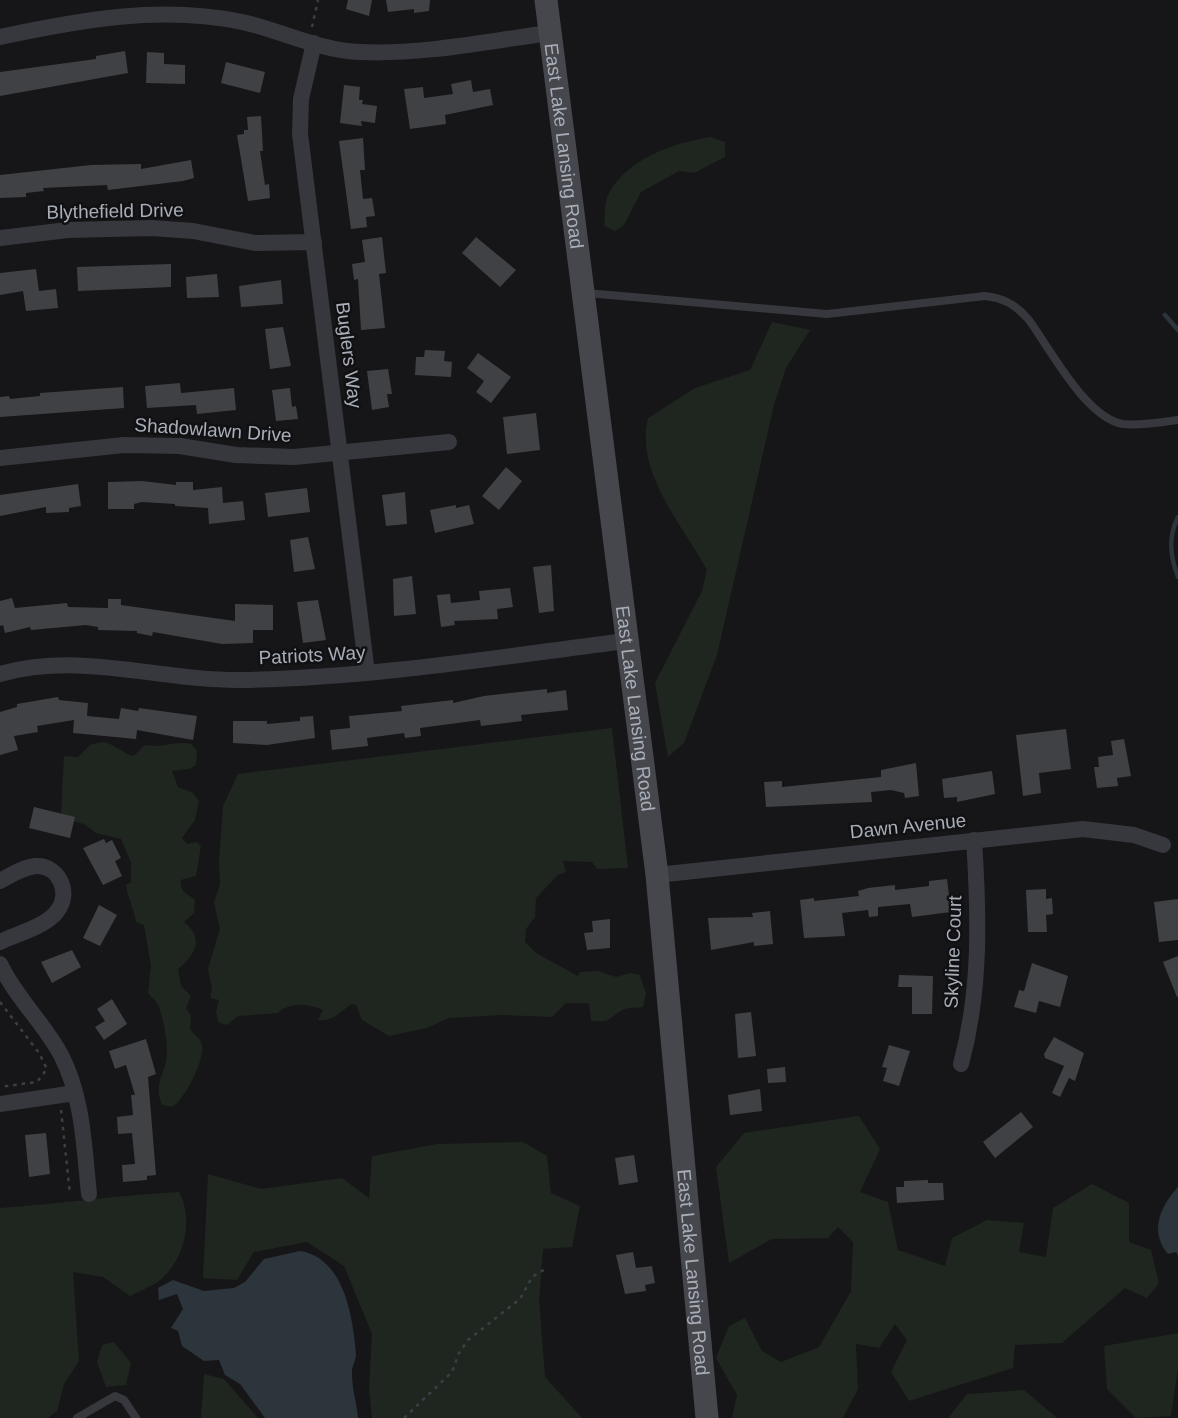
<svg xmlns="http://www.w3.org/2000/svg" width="1178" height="1418" font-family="Arial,sans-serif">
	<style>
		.green { fill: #1e261f }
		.water { fill: #2c353c }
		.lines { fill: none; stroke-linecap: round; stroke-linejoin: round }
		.stream { stroke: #2c353c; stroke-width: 4.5 }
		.building { fill: #404145 }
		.path { stroke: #3d3f44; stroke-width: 2.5; stroke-dasharray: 3.5 5; stroke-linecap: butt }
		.service { stroke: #37383d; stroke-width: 8 }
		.minor { stroke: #37383d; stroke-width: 16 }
		.secondary { stroke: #45474d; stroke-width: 23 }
		.labels { text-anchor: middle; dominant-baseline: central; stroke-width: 5; stroke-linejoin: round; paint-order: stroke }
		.street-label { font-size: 19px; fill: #a8adb8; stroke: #111113 }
	</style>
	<rect width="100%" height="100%" fill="#161618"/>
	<path class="green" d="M710,137L725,142V157L694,173L679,171L641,192L624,225L615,231L604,226C605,216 604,202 609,193C628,158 674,143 710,137Z
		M772,322L810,330L786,368L774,405L717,655L684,743L668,757L655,683L702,591L707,570C682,524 635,473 648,418L695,388L750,370Z
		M612,728L628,868L597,869L592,862L563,861L566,872L558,875L536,898L535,917L526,929L525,942L536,953L578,976L580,972L598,971L616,977L630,973L640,975L646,994L643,1007C638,1008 630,1007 625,1009C610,1015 614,1023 591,1021L589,1003H566L552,1017L501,1015L449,1018L427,1028L389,1036L362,1020L356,1005L352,1004C340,1011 334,1022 318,1020L323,1010C310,1004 289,1002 278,1013L238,1016L227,1025L218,1022L216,1012L219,1000L210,998L212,989L208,969L220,929L214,903L220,884L219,861L223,806L238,774Z
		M101,742C112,742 128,756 132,756C137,755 141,747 146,745C162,749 174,740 191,744L197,750L196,765L189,769L172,771L178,787L193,793L199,801L195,820L182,838L187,844L196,842L201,846L196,876L181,880C180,893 187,893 195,900L194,913L184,922C205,939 195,955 178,969L181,986L191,996L186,1008L191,1016L190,1028C193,1036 201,1037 202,1045C205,1059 185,1100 172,1107L162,1105C154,1085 162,1079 166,1062C169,1048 164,1019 158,1005C156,1000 151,997 148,993L151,966L144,925L136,922C134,908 127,897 126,884L131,883V863L121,839L96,833L84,824L66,820L61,814L64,756L78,757L90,745Z
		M859,1116L880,1149L860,1192L888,1202L898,1250L945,1266L952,1238L987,1220L1024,1223L1019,1252L1046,1257L1053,1208L1092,1184L1129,1203V1242L1151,1250L1159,1283L1147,1298L1125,1288L1062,1343L1015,1345L1013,1368L909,1401L891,1372L907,1340L895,1324L879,1348L856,1344L858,1389L843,1418H732L737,1395L716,1358L729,1326L745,1318L762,1351L781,1362L819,1347L851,1291L853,1242L838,1227L828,1238L772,1239L729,1263L716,1167L744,1133Z
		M523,1142L547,1156L551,1193L580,1206L572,1247L543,1249L539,1300L545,1377L582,1418H372L369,1389L372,1334L344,1266L307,1242L254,1252L237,1280L203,1278L208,1174L261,1189L342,1178L369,1198L372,1156L437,1144Z
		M179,1192C194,1220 185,1260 159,1281C151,1287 139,1291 130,1296L103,1277L73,1272L79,1361L64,1384L57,1411L48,1418H0V1208C60,1204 119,1195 179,1192Z
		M1178,1333V1368L1171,1416L1136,1418L1107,1389L1104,1346Z
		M114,1342L131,1363L126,1385L106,1387L97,1362L102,1345Z
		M204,1374L224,1379L258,1418H201Z
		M1024,1390L1057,1418H948L967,1394Z"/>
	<path class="water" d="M1178,1187V1256L1176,1252L1168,1254C1149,1231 1160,1207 1178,1187Z
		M300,1251C345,1258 353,1319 356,1354C356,1361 351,1367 352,1375C352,1389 357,1404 358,1418H265L240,1384L225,1375L219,1360L204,1361L182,1346L178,1331L171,1328L183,1309L177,1294L159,1300L158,1288L173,1280L204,1291L234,1288L245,1282L264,1259Z"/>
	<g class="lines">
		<path class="stream" d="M1165,315L1178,330
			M1178,517C1168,537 1170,556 1178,577"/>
	</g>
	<path class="building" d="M348,0H372L369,16L346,9Z
		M386,0H430L429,11L414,13V9L388,12Z
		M125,51L128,73L0,96V72L96,59V56Z
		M147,52L164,53V64L185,65V84L146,83Z
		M226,62L265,72L260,93L221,83Z
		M471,80L473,92L490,89L493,105L445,115L446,124L410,129L404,89L423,87L424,98L453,94L451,84Z
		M344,85L360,87L359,100H363L362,104L377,106L375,123L361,121L362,126L340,123Z
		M261,116L263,151H260L265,185L269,184L270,198L248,201L237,135L244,134V130H248L247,117Z
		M363,138L365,170H360L363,199L372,198L375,216L366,217L367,227L351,229L339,141Z
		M191,160L194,178L183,181L108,190L107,185L43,188L44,191L26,193V197L0,198V175L91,165L141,164V169Z
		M382,237L386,273L379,274L385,328L361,330L358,279L354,280L352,264L365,262L362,240Z
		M476,237L516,270L500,287L462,253Z
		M171,264V287L78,291L77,267Z
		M36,269L39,291L56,289L58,308L26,311L23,291L0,295V273Z
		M217,274L219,297L187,298L186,277Z
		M281,280L283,304L241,307L239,286Z
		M283,327L291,366L270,369L265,329Z
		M425,350L445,351L444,361L452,362L451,377L415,375L416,357H424Z
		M478,353L511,377L491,403L476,392L484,381L467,368Z
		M388,369L392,394H387L389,407L372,410L367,371Z
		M180,383L181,393L234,388L236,410L197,414L196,405L147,408L145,386Z
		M123,387L124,408L0,417V397L9,396L10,399L40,396V393Z
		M290,388L292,407L296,406L298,419L276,421L272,390Z
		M536,413L540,450L507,454L503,417Z
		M506,467L522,481L499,510L482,496Z
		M142,481L176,485V482H193V490L222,487L223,503L243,501L245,520L209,524L208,508L175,506V504L142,502L134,504V509H108V482Z
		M78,484L81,506L69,508V512L46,513V507L0,516V495Z
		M307,488L310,512L268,517L265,493Z
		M405,492L407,524L386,526L382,495Z
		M456,505V508L469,505L474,524L435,533L430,510Z
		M308,537L315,569L294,572L290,540Z
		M551,565L554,611L539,613L533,567Z
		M412,576L416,614L394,616L393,579Z
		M510,588L513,607L497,609L498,619L454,621L455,625L441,627L437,595L450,594L451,603L480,600L479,591Z
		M12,598L15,608L67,603L68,607L108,608V599H121V605L235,621V604L273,605V630H253V643L222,644L153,632L152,636L137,633V631L98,630V627L86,625L31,630L30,627L5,633L3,625L0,626V601Z
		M318,600L326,640L303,643L297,602Z
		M547,689V693L566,690L568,710L521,715L522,721L481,726L480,720L420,728L421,736L405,738L404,733L367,738L368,746L332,750L330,730L350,728L349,716L402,711L401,706L453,700V703L484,696Z
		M58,697L59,700L88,703L87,716L119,719L121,708L138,711L139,708L197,716L193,740L137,730L136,739L73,733L74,720L37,726L38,732L14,736L18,750L0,755V712L17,707V704Z
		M313,716L315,738L267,745L233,743V721H267V724L300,721V717Z
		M1066,729L1071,769L1039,773L1041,793L1023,796L1016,735Z
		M1124,739L1131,776L1117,778L1118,786L1097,788L1094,767H1099L1098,757L1113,755L1111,741Z
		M916,763L919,796L905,798L904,793L891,790L871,792L872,802L766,807L764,782L782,781V787L881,777V770Z
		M992,771L995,794L957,802V797L944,798L942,779Z
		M34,807L75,817L70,838L29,828Z
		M104,839L106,843L112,840L121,858L115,861L122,876L103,885L83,848Z
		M947,879L951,912L912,917L910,904L878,907V916L869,917L868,910L842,913L845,936L804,938L800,900L814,898V901L859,896L858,891L868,888L895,885V890L929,886V881Z
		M1046,889V899L1052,898L1053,914L1046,915L1047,932H1028L1026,890Z
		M1178,899V940L1159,942L1154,902Z
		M99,905L117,915L100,946L83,938Z
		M770,911L773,944L754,946V942L711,950L708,918L753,917L752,913Z
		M610,919V948L587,950L584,933L593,932L592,921Z
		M72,950L81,967L52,983L41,962Z
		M1178,956V997H1177L1163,962Z
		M1032,963L1068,976L1060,1007L1039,1001L1036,1013L1014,1007L1019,990L1024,991Z
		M899,975L933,976L932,1014H912V987H898Z
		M112,999L127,1024L104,1040L95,1027L105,1021L97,1009Z
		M751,1012L756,1056L738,1058L735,1014Z
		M1054,1037L1084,1053L1075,1081L1069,1078L1060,1097L1052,1093L1064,1066L1045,1058L1044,1054Z
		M146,1039L156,1074L148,1077L156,1175L147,1176V1180L123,1182L122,1165L135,1164L132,1133L118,1134L117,1117L133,1115L131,1095H135L126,1065L115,1069L109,1051Z
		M889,1045L910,1051L899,1086L883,1081L887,1068L882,1067Z
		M785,1067L786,1082L768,1083L767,1069Z
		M760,1089L762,1111L730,1115L728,1095Z
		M1021,1112L1033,1127L995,1158L983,1142Z
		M46,1133L50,1174L29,1177L25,1135Z
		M634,1155L638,1182L619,1185L615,1158Z
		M928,1180V1183H943L944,1200L897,1203L896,1187H904V1181Z
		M633,1252L636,1268L652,1266L655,1283L645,1285L646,1291L625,1294L616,1255Z"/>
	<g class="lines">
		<path class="path" d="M312,27L318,0
			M0,1002L39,1053L47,1069L37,1082L0,1087
			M61,1110L70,1194
			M404,1418L452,1372L459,1353L468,1340L520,1299L532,1277L547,1268"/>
		<path class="service" d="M587,293L827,314L985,296C1004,298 1016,305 1029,320C1050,349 1086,418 1123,424C1141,426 1160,422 1178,420
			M77,1418L115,1396L124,1400L136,1418"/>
		<path class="minor" d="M0,37C80,20 160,5 242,22C280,30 320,51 360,52C423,55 488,41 550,33
			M314,43L301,99L300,134L367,673
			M0,238L68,230L152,228L193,231L255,243L314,242
			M0,458L124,445L180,446L236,455L294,457L449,442
			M0,674C81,651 160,681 242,680C370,678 499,657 626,641
			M657,875L1083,829L1134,835L1163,845
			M0,881C11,875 23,867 36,866C59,865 71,893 58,910C48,926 16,934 0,942
			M0,964C16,998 44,1023 61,1055C83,1097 84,1147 89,1194
			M961,1064C981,990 979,916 974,840
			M0,1104L75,1093"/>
		<path class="secondary" id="s1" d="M546,0L657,875L707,1418"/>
	</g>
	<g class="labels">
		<g class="street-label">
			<text stroke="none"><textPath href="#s1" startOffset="147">East Lake Lansing Road</textPath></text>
			<text transform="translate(115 211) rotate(-1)">Blythefield Drive</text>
			<text transform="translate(349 355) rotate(83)">Buglers Way</text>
			<text transform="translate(213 430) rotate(4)">Shadowlawn Drive</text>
			<text transform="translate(312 655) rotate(-3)">Patriots Way</text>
			<text stroke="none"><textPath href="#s1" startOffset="714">East Lake Lansing Road</textPath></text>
			<text transform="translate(908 826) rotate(-6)">Dawn Avenue</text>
			<text transform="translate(953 952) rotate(-88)">Skyline Court</text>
			<text stroke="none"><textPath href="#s1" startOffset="1281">East Lake Lansing Road</textPath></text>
		</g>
	</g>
</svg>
